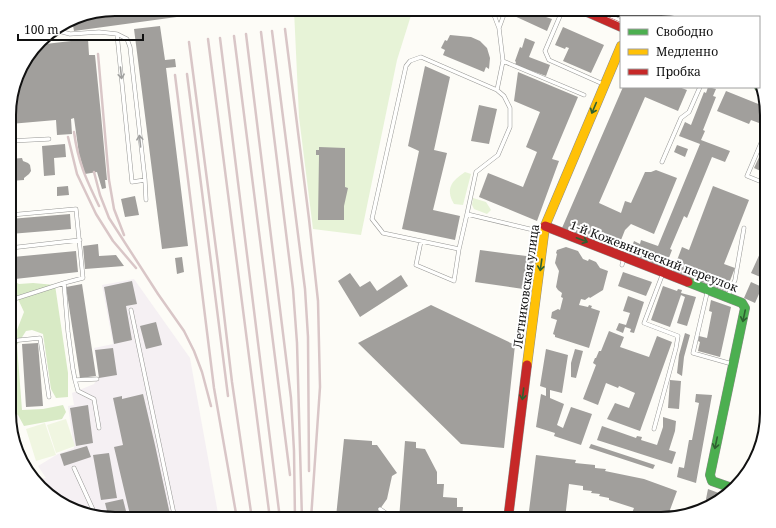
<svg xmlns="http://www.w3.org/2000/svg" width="776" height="528" font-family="'Noto Serif',serif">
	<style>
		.industrial { fill: #f5f0f3 }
		.green { fill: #e7f3d7 }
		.forest { fill: #d8eac5 }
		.pitch { fill: #f0f6e1 }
		.building { fill: #a19f9c }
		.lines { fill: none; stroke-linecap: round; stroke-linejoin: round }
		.lane-casing { stroke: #979795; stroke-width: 4.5 }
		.fast-casing { stroke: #8e8d8b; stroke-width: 10 }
		.slow-casing { stroke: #8e8d8b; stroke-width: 10 }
		.jam-casing { stroke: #8e8d8b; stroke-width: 10 }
		.lane { stroke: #fffffe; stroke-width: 3.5 }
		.fast { stroke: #4caf50; stroke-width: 9 }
		.slow { stroke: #ffc107; stroke-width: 9 }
		.jam { stroke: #c62828; stroke-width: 9 }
		.tram { stroke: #d9c6c7; stroke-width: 1 }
		.rail { stroke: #d9c6c7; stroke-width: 2.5 }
		.oneway { stroke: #a0a09f }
		.oneway2 { stroke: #2e6030 }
		.labels { text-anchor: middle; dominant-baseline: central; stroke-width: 4; stroke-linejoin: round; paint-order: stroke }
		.street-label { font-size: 12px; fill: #111; stroke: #fff }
		.rim { fill: none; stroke: #111; stroke-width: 2 }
	</style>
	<rect width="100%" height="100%" fill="#fdfcf7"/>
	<path class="industrial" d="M134,279L190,358L219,519H108L51,497L35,479L46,478L38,466L58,454L74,448L68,406L74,405L72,393L94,384L99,377L94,348L113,344L102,285Z"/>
	<path class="green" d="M299,9H413L397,60L361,235L313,229L299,117L294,10Z
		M465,172L471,174L463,205L454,204C445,188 452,181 465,172Z
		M473,198L486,202L491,210L487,214L474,209L472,205Z"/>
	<path class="forest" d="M10,274L12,280L19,284L33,283L55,285L68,373V397L56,398L51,389L43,334L32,330L26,331L17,345L22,410L43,409L63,405L66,412L62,419L24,426L18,415L10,409V342L17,330L24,312L18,299L10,296Z"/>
	<path class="pitch" d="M66,419L75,446L56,453L47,425Z
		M45,423L56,455L36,461L26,429Z"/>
	<path class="building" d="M115,9H228V10L74,31L72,20L81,15Z
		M430,9H445L443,14Z
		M512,9H543L549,12L546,17L552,19L547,31L510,14Z
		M160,26L165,60L175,59L176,67L166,68L188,246L162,249L134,29Z
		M563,27L604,45L591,73L563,61L569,48L566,47L565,49L555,45Z
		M450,35L471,37L480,41L487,48L490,58L489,69L486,67L484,72L443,55L445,50L441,48L445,40L447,41Z
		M525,38L535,42L529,57L550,65L546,76L515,65L516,62L515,61L520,47L522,48Z
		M88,39L89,55H95L101,115L107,180H105L106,188L102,189L97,172L85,174L79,154L74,118L71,119L72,134L57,135L56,120L10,124V101L23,62L37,45Z
		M425,66L450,77L434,150L447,153L433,210L460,216L455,240L402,229L419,151L408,146Z
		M518,72L578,97L552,159L559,161L537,221L479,197L488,173L523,187L537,152L526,147L540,112L514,101Z
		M623,87H679L687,90L678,111L645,97L599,203L621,213L625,201L631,203L645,172H651L656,170L677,178L654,234L631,224L625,230L617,250L562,228Z
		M708,87L716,89L713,96L716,97L703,130L705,131L701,140L730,151L725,162L712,157L687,218L684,216L670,249L672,250L665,268L629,254L634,241L640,244L641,240L658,246L700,144L679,136L685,122L691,125L704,92L706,93Z
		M726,91L766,107L759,123L751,120L749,124L717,111Z
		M479,105L497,109L489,144L471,141Z
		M767,140V163L763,172L754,168Z
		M65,144L66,157L54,158L55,175L44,176L42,146Z
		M677,145L688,149L685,157L674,152Z
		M319,147L345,148V187L348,188L344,206V220H318L319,155H316V150H319Z
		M22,158L23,161L28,163L30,165L31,171L29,174L24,178V180L10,181V159Z
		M68,186L69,195L57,196V187Z
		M713,186L749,200L724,264L735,268L726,291L673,271L682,247L689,250Z
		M135,196L139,215L125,217L121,199Z
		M70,214L71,229L10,234V219Z
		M767,238V274L765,279L751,273Z
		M98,244L99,256L116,255L124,266L85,269L83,246Z
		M566,247L578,251L583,259L588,261L589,259L596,262L600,268L608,271L603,290L590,298L589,297L585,300L581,299L579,305L588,307L589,305L592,306L591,308L600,311L589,348L555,337V335L553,334L557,320L551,318L552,312L558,309L560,310L563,298L561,297L562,293L558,290L556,287L559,271L555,263L557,254L556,253L557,250Z
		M480,250L534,257L530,290L475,282Z
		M76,251L78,272L15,279L13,257Z
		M182,257L184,272L177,274L175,258Z
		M623,272L652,282L646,296L618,286Z
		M350,273L360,287L370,281L377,291L401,275L408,286L360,317L338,281Z
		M132,281L137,304L126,306L132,340L114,344L104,287Z
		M751,282L762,287L755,303L744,298Z
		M82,284L96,376L80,378L66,287Z
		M663,286L677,291L678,289L682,290L681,293L696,297L687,326L677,323L685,297L681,295L670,327L651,320Z
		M628,296L644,302L634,333L630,332L631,329L625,327L623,333L616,330L619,323L626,325L630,313L623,311Z
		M711,300L731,307L720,357L698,351L700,342L698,341L699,336L707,338L712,312L709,311Z
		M431,305L515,345L504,448L461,444L358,343Z
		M156,322L162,345L146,349L140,326Z
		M609,331L624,337L620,347L649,357L657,336L672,342L640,431L607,419L615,403L629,408L635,393L619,386L618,388L606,383L598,405L583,399L596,365L593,363L595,358H596L599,351H601Z
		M685,333L690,335L684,357L682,376L677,373L679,355Z
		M38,343L43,406L26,407L22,344Z
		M113,348L117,375L99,378L95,350Z
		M546,349L568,355L562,393L550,390V398L564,404L557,425L563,428L571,407L592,414L581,445L554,436L555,433L536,427L541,394L546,396V388L540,386Z
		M575,349L583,351L576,378L571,377V363Z
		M670,380L681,381L679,409L668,408Z
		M143,394L155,445L171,519H131L114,447L123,445L113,398L122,396V399Z
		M696,394L712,395L696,483L677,477L679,467L684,468L689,440H692L699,403L695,402Z
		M88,405L93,443L76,446L70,408Z
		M663,417L676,421L675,431L669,450L676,452L672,464L597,440L602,426L636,438L637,436L642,437L641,440L657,445L663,427Z
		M344,439L372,441V445H377L397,473L392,476L387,499L380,509L368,519L336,517Z
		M405,441L416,442V448L425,449L437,472V484H444L443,497L457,498V507H463L462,519H399Z
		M591,444L655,465L653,469L589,448Z
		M87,446L91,457L64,466L60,454Z
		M109,453L117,498L101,500L93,455Z
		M536,455L576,460L575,463L595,465V468L606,469L605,471L644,479L677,491L667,518L661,519H636V514L632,513L634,508L609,500V498L599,496L600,494L591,493L592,491L583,490V486L569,484L565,519H528Z
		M708,489L724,495L708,508L704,509Z
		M123,499L128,519H109L105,503Z"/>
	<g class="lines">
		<defs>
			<path id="lane" d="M483,9L494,15L499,28
				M506,9L499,28L503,61L497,90L504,96L510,108V127L498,155L476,172L467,214L542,232
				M563,9L545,51L549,60L603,84
				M595,9L621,21
				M666,17L670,10
				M55,30L70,34L99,32L117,34L127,39L130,47L145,180L146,200
				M117,34L132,182L145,180
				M503,61L584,95
				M767,129L747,176L767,184
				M10,141L49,139
				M662,162L681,118L689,112L700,87
				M467,214L459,249L383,233L372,219L406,66L410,61L421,57L497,90
				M10,215L76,209L83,278L64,283
				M421,241L416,265L454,281L459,249
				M10,248L80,240
				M622,265L624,258
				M708,292L707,293L693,353L732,364
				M728,295L735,280L744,228
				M11,300L64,283L68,332L73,370
				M131,310L175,519
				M10,340L13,329L10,300
				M10,341L40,338L49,397
				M73,369L75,380L97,379
				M75,380L78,391L94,399L99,428
				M654,429L676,348L678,336L644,323L663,273
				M74,468L95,514
				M380,509L390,516V519"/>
			<path id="fast" d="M615,9L632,17
				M759,87L761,88
				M688,282L742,303L745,308L710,475L712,481L732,488"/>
			<path id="slow" d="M527,365L545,226L621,46"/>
			<path id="jam" d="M580,9L621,27
				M545,226L688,282
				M508,519L527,365"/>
		</defs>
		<use href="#lane" class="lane-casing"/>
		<use href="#fast" class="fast-casing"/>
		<use href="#slow" class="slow-casing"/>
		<use href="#jam" class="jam-casing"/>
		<use href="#lane" class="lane"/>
		<use href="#fast" class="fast"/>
		<use href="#slow" class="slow"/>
		<use href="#jam" class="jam"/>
		<path class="tram" d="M590,9L621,23"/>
		<path class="rail" d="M285,29L309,219L318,301L320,387L311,519
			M272,31L305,289L308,337L309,471
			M261,32L293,289L297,343L302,519
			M246,34L291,398L294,451L295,519
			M234,36L290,475
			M220,38L280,519
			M208,39L270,519
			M189,42L218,264L232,382L252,519
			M98,54L109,180L114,209L124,235
			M187,74L228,396
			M175,75L214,388L237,519
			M74,132C78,162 86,179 99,206
			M68,137L77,174L96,214L113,241L136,268
			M94,172L100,195L109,218L158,294L184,331L194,351L202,372L211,406"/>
	</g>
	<defs><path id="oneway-shaft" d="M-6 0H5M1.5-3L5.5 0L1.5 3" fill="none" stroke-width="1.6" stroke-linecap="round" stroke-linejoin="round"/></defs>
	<g class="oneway">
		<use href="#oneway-shaft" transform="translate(121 73) rotate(84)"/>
		<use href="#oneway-shaft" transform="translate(140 141) rotate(-96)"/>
	</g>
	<g class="oneway2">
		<use href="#oneway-shaft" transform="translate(594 108) rotate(113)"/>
		<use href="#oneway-shaft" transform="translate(582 240) rotate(21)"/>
		<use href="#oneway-shaft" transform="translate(541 265) rotate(98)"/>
		<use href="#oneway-shaft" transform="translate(744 316) rotate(102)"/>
		<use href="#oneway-shaft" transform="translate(523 394) rotate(97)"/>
		<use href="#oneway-shaft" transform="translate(716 443) rotate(102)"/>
	</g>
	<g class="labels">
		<g class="street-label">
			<text transform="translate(654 256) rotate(21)">1-й Кожевнический переулок</text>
			<text transform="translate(526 286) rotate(-82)">Летниковская улица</text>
		</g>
	</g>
	<path d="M0 0H776V528H0ZM115 16H661A99 99 0 0 1 760 115V413A99 99 0 0 1 661 512H115A99 99 0 0 1 16 413V115A99 99 0 0 1 115 16Z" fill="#fff" fill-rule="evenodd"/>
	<path class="rim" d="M115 16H661A99 99 0 0 1 760 115V413A99 99 0 0 1 661 512H115A99 99 0 0 1 16 413V115A99 99 0 0 1 115 16Z"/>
	<rect x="620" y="16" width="140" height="72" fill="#ffffff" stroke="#a0a0a0"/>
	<rect x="628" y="29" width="20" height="6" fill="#4caf50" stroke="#a0a0a0"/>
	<text x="656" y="36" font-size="12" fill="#111111">Свободно</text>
	<rect x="628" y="49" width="20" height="6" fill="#ffc107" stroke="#a0a0a0"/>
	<text x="656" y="56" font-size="12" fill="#111111">Медленно</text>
	<rect x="628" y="69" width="20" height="6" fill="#c62828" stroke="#a0a0a0"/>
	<text x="656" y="76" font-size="12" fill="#111111">Пробка</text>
	<path d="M18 34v6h125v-6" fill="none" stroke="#111111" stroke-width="2"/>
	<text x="24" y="34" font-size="12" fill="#111111" stroke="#ffffff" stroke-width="3" paint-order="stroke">100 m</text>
</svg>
